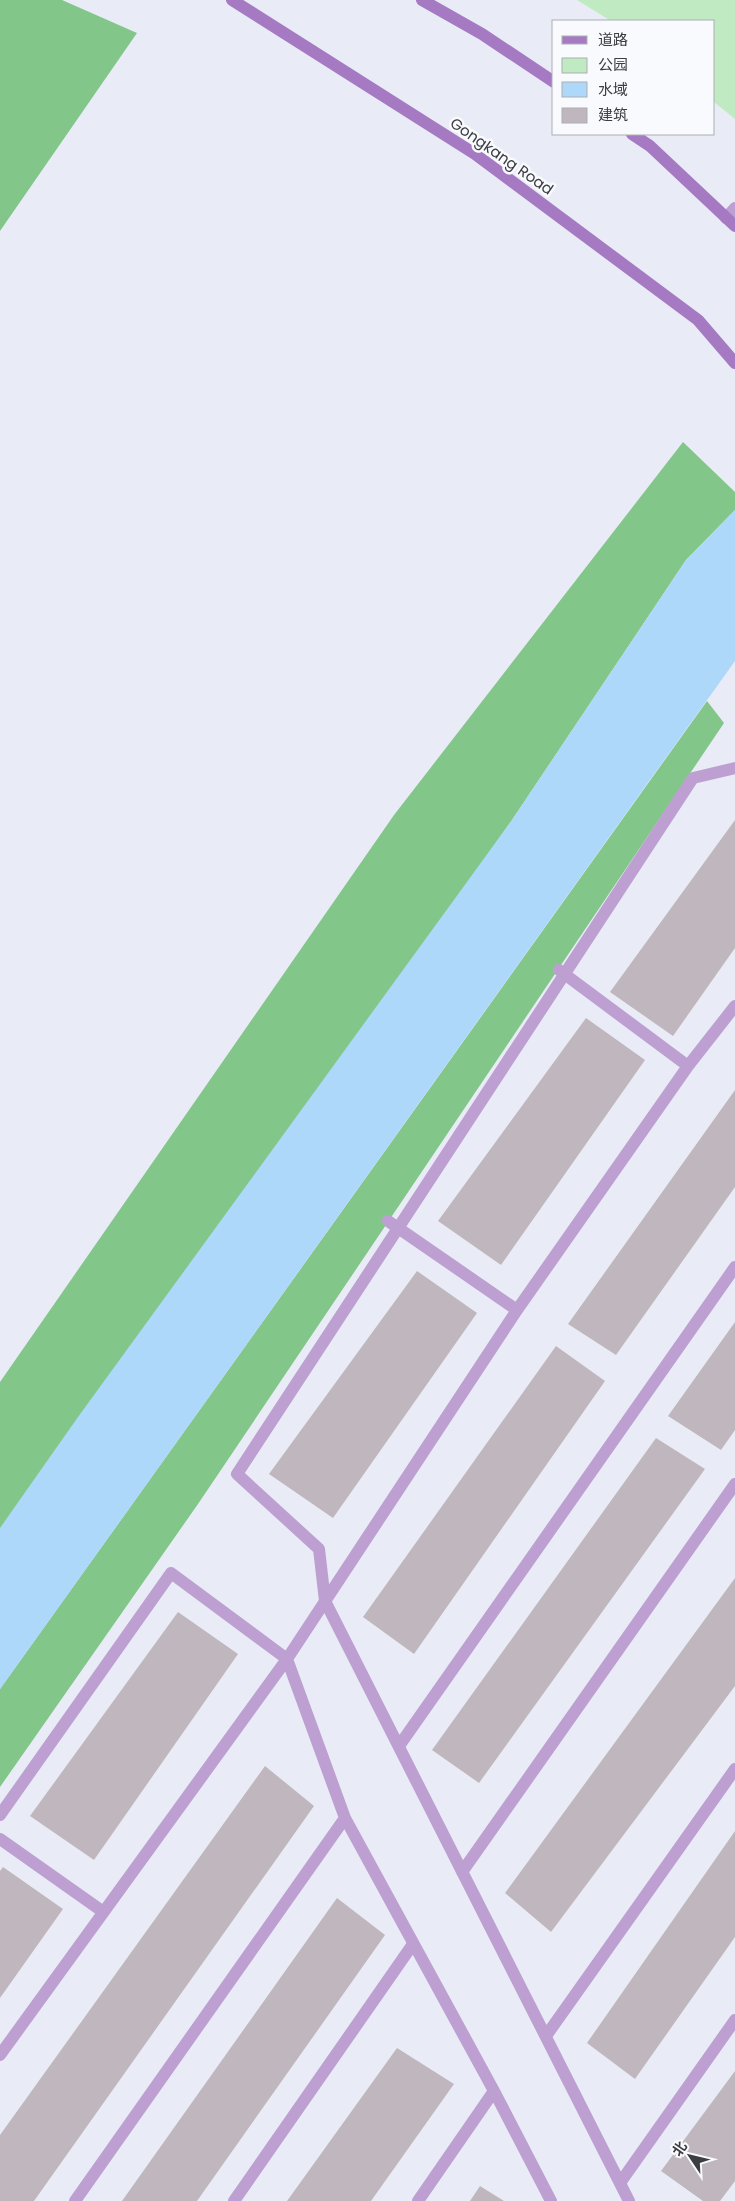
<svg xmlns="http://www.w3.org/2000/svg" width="735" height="2201" font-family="Poppins,'Noto Sans SC',sans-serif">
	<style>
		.green { fill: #bfeac2 }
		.forest { fill: #83c68a }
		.water { fill: #add8fa }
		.building { fill: #c0b6bd }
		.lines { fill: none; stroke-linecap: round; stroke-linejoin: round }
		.lane { stroke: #bda0d1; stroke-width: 12 }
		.street { stroke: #bda0d1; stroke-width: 12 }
		.secondary { stroke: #a57ac2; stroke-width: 12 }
		.labels { text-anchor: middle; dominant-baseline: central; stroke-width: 5; stroke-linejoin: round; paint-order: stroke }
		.street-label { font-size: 15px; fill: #3c3d41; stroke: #f8fafe }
	</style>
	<rect width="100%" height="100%" fill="#e9ecf6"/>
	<path class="green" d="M577,0H735V119L714,102V21H611Z"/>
	<path class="forest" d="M0,0H62L137,33L0,231Z
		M683,442L735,492V510L686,560L512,820L0,1541V1382L394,815Z
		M707,701L724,723L198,1504L0,1787V1689Z"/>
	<path class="water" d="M735,510V661L0,1689V1528L78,1417L512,820L686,560Z"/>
	<path class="building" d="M735,820V948L673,1036L610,992Z
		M586,1018L645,1060L501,1265L438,1221Z
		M735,1090V1187L616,1355L568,1324Z
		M417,1271L477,1313L333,1518L269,1474Z
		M735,1322V1430L721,1450L668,1416Z
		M556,1346L605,1381L414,1654L363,1617Z
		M656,1438L705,1469L479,1783L432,1750Z
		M735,1578V1686L551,1932L505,1893Z
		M178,1612L238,1654L94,1860L30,1816Z
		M265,1766L314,1806L34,2201H0V2135Z
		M735,1831V1937L635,2079L587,2043Z
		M3,1867L63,1909L0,1998V1871Z
		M337,1898L385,1935L197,2201H122Z
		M397,2048L454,2084L371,2201H287Z
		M735,2071V2181L720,2201H703L661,2171Z
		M480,2186L504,2201H470Z"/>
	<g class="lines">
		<path class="lane" d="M559,970L688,1066
			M388,1221L517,1310
			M399,1746L735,1267
			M0,1815L171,1573L287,1659L517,1310L688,1066L735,1006
			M0,1839L102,1911
			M462,1872L735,1484
			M546,2036L735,1769
			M0,2055L287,1659L345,1818L494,2091L551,2201
			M620,2183L735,2020
			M75,2201L345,1818
			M234,2201L413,1944
			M418,2201L494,2091
			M629,2201L325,1601L319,1549L237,1474L693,778L735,768"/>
		<path class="street" d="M726,218L735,208"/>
		<path class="secondary" d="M232,0L475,154L698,320L735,363
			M422,0L482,34L554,82
			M632,134L650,146L735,226"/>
	</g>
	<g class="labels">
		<g class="street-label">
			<text transform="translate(502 156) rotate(35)">Gongkang Road</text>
		</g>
	</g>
	<rect x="552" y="20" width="162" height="115" fill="#f8fafe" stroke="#adaeb2"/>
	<rect x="562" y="36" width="25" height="8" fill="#a57ac2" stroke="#adaeb2"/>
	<text x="598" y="45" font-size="15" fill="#3c3d41">道路</text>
	<rect x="562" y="58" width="25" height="15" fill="#bfeac2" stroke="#adaeb2"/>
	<text x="598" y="70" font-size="15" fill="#3c3d41">公园</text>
	<rect x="562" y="82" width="25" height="15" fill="#add8fa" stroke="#adaeb2"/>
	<text x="598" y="95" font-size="15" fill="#3c3d41">水域</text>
	<rect x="562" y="108" width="25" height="15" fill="#c0b6bd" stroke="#adaeb2"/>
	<text x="598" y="120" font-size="15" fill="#3c3d41">建筑</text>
	<g transform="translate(690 2156) rotate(305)" stroke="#f8fafe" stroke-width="4" paint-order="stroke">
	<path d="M0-4L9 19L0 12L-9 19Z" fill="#3c3d41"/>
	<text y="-8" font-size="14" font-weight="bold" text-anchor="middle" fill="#3c3d41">北</text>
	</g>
</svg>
